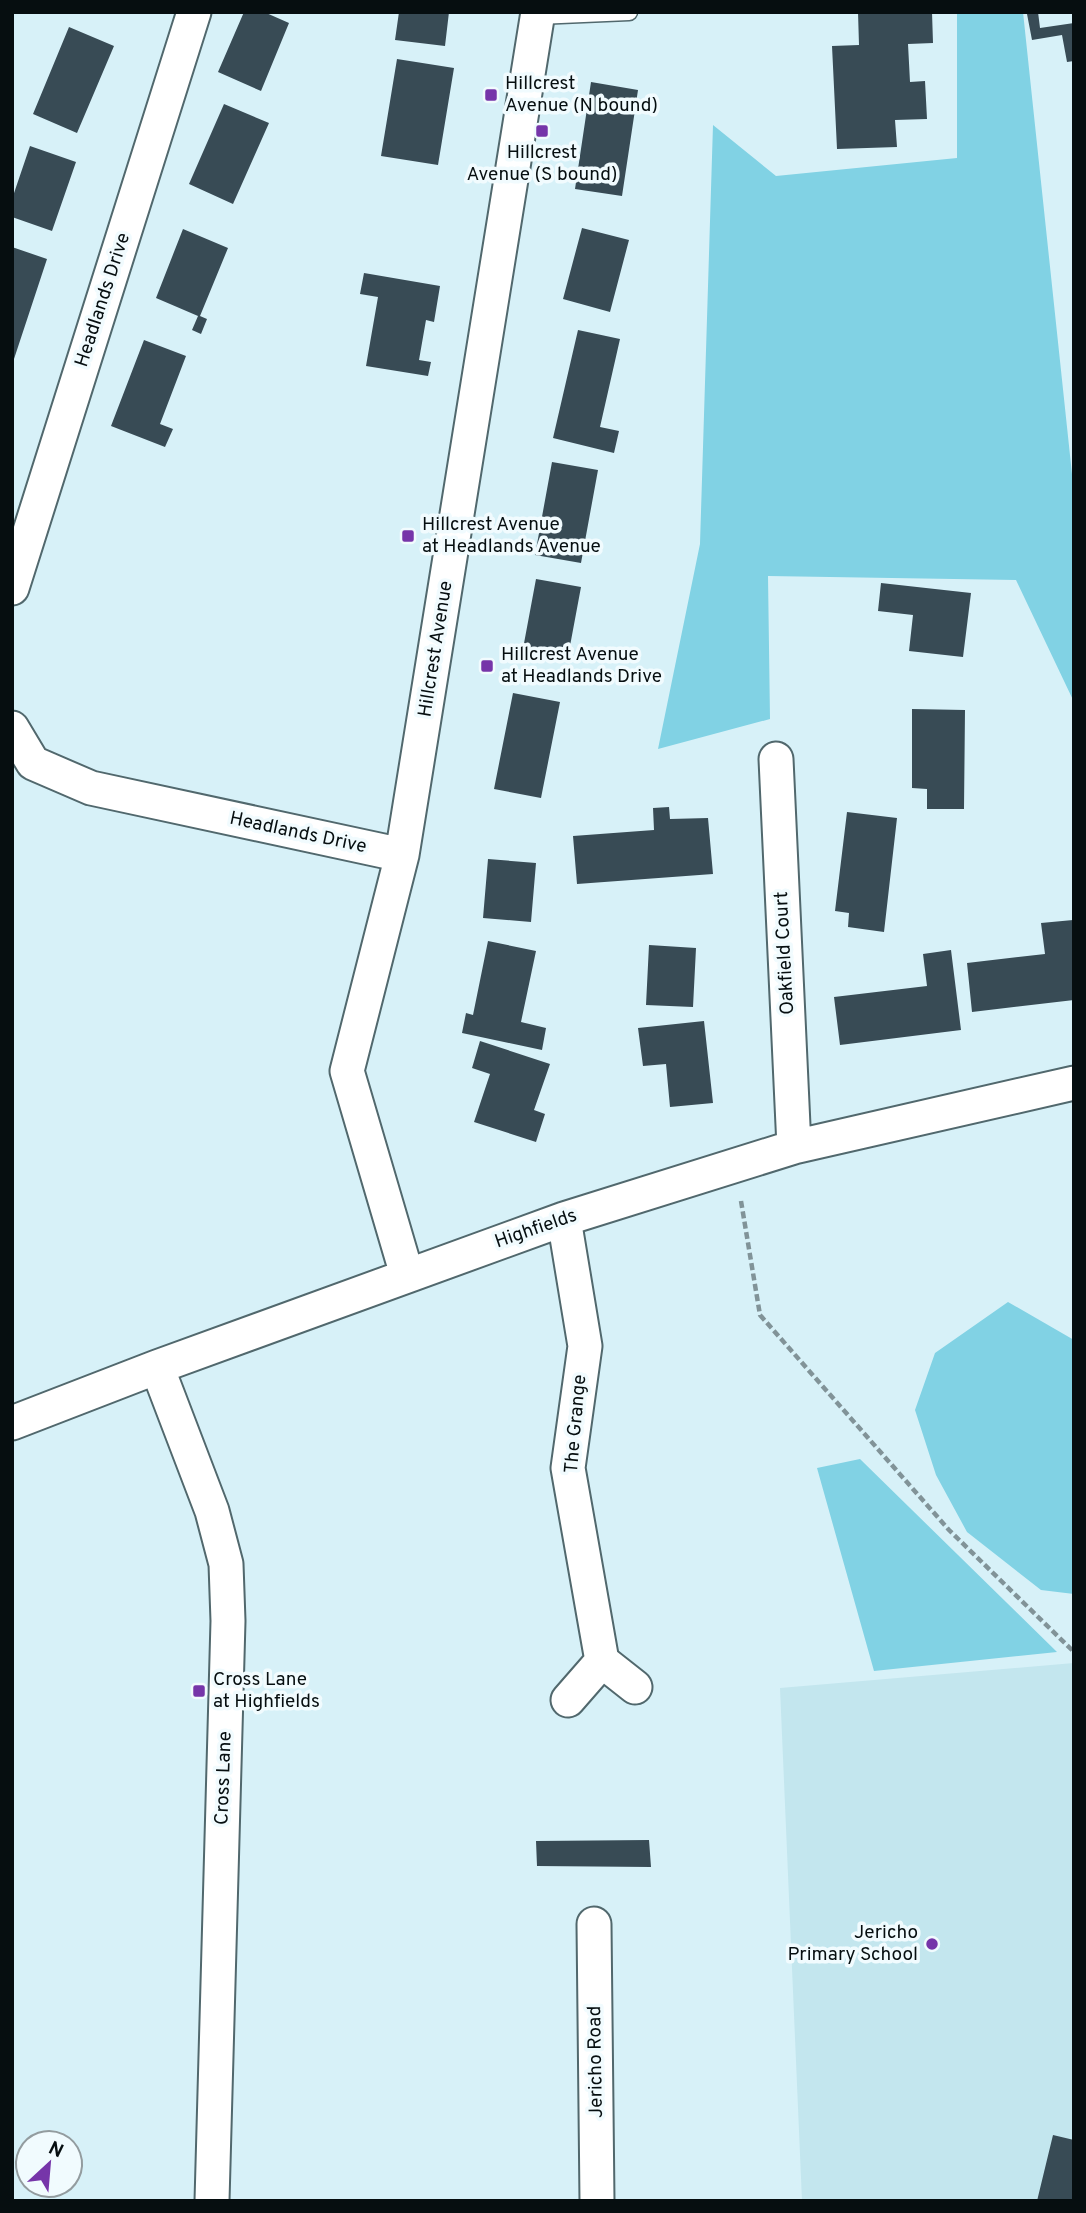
<svg xmlns="http://www.w3.org/2000/svg" width="1086" height="2213" font-family="Overpass,sans-serif">
	<style>
		.built { fill: #c3e6ee }
		.green { fill: #81d2e4 }
		.building { fill: #384b55 }
		.lines { fill: none; stroke-linecap: round; stroke-linejoin: round }
		.lane-casing { stroke: #51686d; stroke-width: 19 }
		.street-casing { stroke: #51686d; stroke-width: 37 }
		.path { stroke: #819398; stroke-width: 4.5; stroke-dasharray: 7 3.5; stroke-linecap: butt }
		.lane { stroke: #fff; stroke-width: 16 }
		.street { stroke: #fff; stroke-width: 33 }
		.poi-dot { fill: #7635a9; stroke: #f1fbfe; stroke-width: 2.5 }
		.labels { text-anchor: middle; dominant-baseline: central; stroke-width: 7; stroke-linejoin: round; paint-order: stroke }
		.poi-label { font-size: 19px; fill: #060e10; stroke: #f1fbfe; text-anchor: start }
		.street-label { font-size: 19px; fill: #060e10; stroke: #f1fbfe }
	</style>
	<rect width="100%" height="100%" fill="#d7f1f8"/>
	<path class="built" d="M1074,1663V2201H802L780,1688Z"/>
	<path class="green" d="M957,12H1023L1074,493V702L1016,580L768,576L770,719L658,749L700,544L713,125L776,176L957,158Z
		M1008,1302L1074,1340V1594L1041,1590L967,1532L936,1475L915,1410L935,1353Z
		M860,1459L1057,1652L874,1671L817,1468Z"/>
	<path class="building" d="M244,12H264L289,23L261,91L218,72Z
		M399,12H449L445,46L395,40Z
		M858,12H932L933,43L908,44L910,82L925,81L927,119L895,120L897,147L837,149L832,46L859,45Z
		M1038,12L1040,28L1074,23V61L1067,62L1062,35L1032,40L1027,14Z
		M69,27L114,46L77,133L33,114Z
		M397,59L454,68L438,165L381,156Z
		M591,82L638,90L622,196L575,189Z
		M224,104L269,123L233,204L189,184Z
		M30,146L76,162L52,231L12,217V199Z
		M582,228L629,240L610,312L563,299Z
		M183,229L228,248L200,316L207,319L201,334L192,330L198,316L156,298Z
		M12,247L47,259L13,362H12Z
		M364,273L440,286L434,322L426,320L419,360L431,362L428,376L366,366L378,297L360,294Z
		M578,330L620,339L600,427L619,431L614,453L553,438Z
		M144,340L186,356L160,424L173,429L165,447L111,426Z
		M552,462L598,470L581,563L535,555Z
		M536,579L581,587L567,662L522,654Z
		M881,583L971,593L963,657L909,651L913,615L878,611Z
		M513,693L560,702L541,798L494,789Z
		M912,709L965,710L964,809H927V789L912,788Z
		M669,807L670,819L708,818L713,874L577,884L573,836L654,830L653,808Z
		M847,812L897,818L884,932L848,927L849,913L835,911Z
		M488,859L536,863L531,922L483,918Z
		M1073,920L1074,1000L972,1012L967,963L1045,954L1041,923Z
		M488,941L536,951L521,1022L546,1028L542,1050L462,1033L466,1013L473,1015Z
		M649,945L696,948L693,1007L646,1005Z
		M951,950L961,1030L840,1045L834,997L927,986L923,954Z
		M704,1021L713,1103L670,1107L666,1064L643,1066L638,1028Z
		M480,1041L550,1064L534,1110L545,1114L536,1142L474,1122L490,1074L472,1068Z
		M649,1840L651,1867L537,1866L536,1841Z
		M1053,2135L1074,2140V2201H1037Z"/>
	<g class="lines">
		<defs>
			<path id="lane" d="M538,16L629,12"/>
			<path id="street" d="M12,588L194,12
				M12,728L33,763L91,788L402,855
				M776,759L794,1147
				M564,1219L585,1346L568,1468L602,1661L568,1700
				M407,1275L347,1071L402,855L538,12
				M157,1367L212,1511L226,1564L228,1621L212,2201
				M12,1423L157,1367L564,1219L794,1147L1074,1083
				M602,1661L635,1687
				M594,1924L597,2201"/>
		</defs>
		<use href="#lane" class="lane-casing"/>
		<use href="#street" class="street-casing"/>
		<path class="path" d="M741,1201L760,1315L949,1530L1074,1652"/>
		<use href="#lane" class="lane"/>
		<use href="#street" class="street"/>
	</g>
	<g class="poi-dot">
		<rect x="484" y="88" width="14" height="14" rx="3.5"/>
		<rect x="535" y="124" width="14" height="14" rx="3.5"/>
		<rect x="401" y="529" width="14" height="14" rx="3.5"/>
		<rect x="480" y="659" width="14" height="14" rx="3.5"/>
		<rect x="192" y="1684" width="14" height="14" rx="3.5"/>
		<circle cx="932" cy="1944" r="7"/>
	</g>
	<g class="labels">
		<g class="poi-label">
			<text x="505" y="84">Hillcrest<tspan x="505" dy="22">Avenue (N bound)</tspan></text>
			<text x="542" y="153" text-anchor="middle">Hillcrest<tspan x="542" dy="22">Avenue (S bound)</tspan></text>
			<text x="422" y="525">Hillcrest Avenue<tspan x="422" dy="22">at Headlands Avenue</tspan></text>
			<text x="501" y="655">Hillcrest Avenue<tspan x="501" dy="22">at Headlands Drive</tspan></text>
			<text x="213" y="1680">Cross Lane<tspan x="213" dy="22">at Highfields</tspan></text>
			<text x="918" y="1933" text-anchor="end">Jericho<tspan x="918" dy="22">Primary School</tspan></text>
		</g>
		<g class="street-label">
			<text transform="translate(103 300) rotate(-72)">Headlands Drive</text>
			<text transform="translate(436 649) rotate(-81)">Hillcrest Avenue</text>
			<text transform="translate(298 833) rotate(12)">Headlands Drive</text>
			<text transform="translate(785 953) rotate(-93)">Oakfield Court</text>
			<text transform="translate(536 1229) rotate(-19)">Highfields</text>
			<text transform="translate(576 1424) rotate(-85)">The Grange</text>
			<text transform="translate(224 1778) rotate(-88)">Cross Lane</text>
			<text transform="translate(596 2062) rotate(-91)">Jericho Road</text>
		</g>
	</g>
	<rect width="1086" height="2213" fill="none" stroke="#060e10" stroke-width="28"/>
	<g transform="translate(49 2164) rotate(26)"><circle r="33" fill="#f1fbfe" stroke="#939c9f" stroke-width="2"/>
	<path d="M0-5L12 26L0 18L-12 26Z" fill="#7635a9"/>
	<text y="-10" font-size="19" font-weight="bold" text-anchor="middle" fill="#060e10">N</text>
	</g>
</svg>
